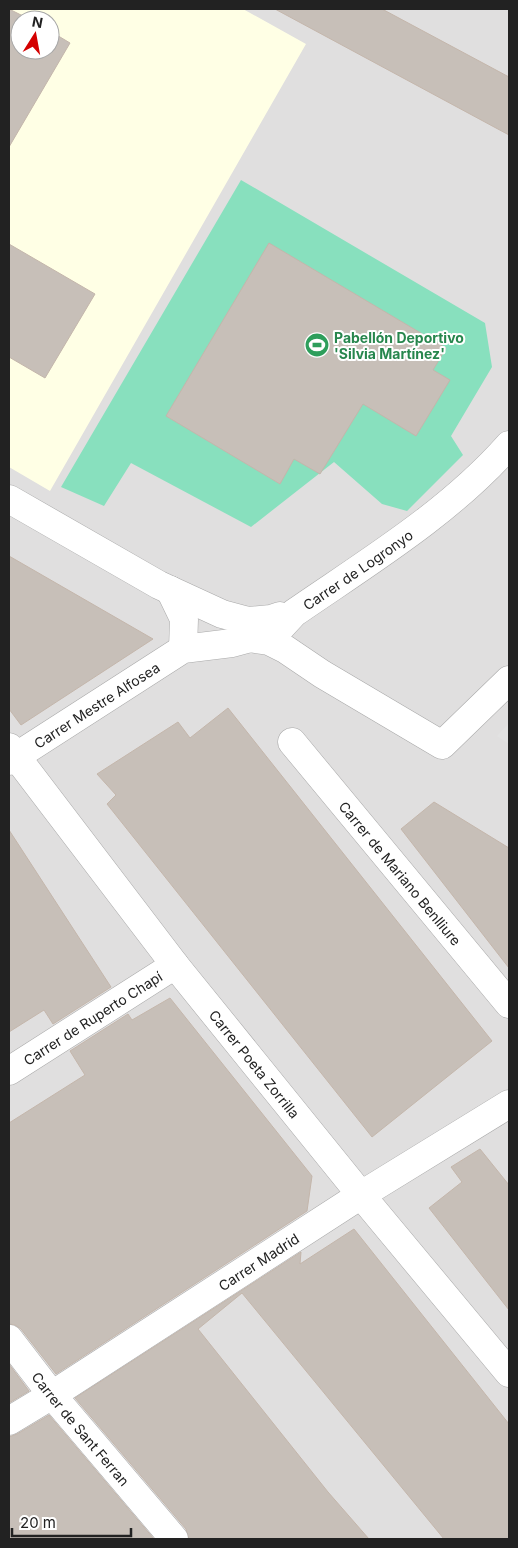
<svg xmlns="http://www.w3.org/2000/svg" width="518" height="1548" font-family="Inter,sans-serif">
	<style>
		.residential { fill: #e0dfdf; fill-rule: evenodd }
		.education { fill: #ffffe5; fill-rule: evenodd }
		.pitch { fill: #88e0be }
		.parking { fill: #e2e2e2 }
		.building { fill: #c7bfb8; stroke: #c4b6ab }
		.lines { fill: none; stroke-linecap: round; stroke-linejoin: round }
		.minor-casing { stroke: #a9a9a9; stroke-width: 29 }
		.minor { stroke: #fff; stroke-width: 28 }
		.labels { text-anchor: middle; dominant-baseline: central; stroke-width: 4; stroke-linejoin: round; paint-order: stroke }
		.leisure-label { font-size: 14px; font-weight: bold; fill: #27864d; stroke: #fff; text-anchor: start }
		.street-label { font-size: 14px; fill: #222; stroke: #fff }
	</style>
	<rect width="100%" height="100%" fill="#f2efe9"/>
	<path class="residential" d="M9,9H509V1539H9ZM20,20H50V50H20Z"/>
	<path class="education" d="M9,9H243L306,44L50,491L9,467ZM20,20H50V50H20Z"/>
	<path class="pitch" d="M241,180L485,323L492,367L451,436L463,455L407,511L382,504L334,462L251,527L131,463L104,506L61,487Z"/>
	<path class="parking" d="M509,723V744L497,736Z"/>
	<path class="building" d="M9,9L31,20H20V50H50V31L70,43L9,147Z
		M275,9H382L509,77V135Z
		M269,243L446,348L433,370L450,380L416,436L363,404L320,474L294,459L280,484L166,416Z
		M9,244L95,294L45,378L9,357Z
		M9,556L153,639L21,725L9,709Z
		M228,708L492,1041L372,1137L107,804L116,795L97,774L178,722L190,738Z
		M434,802L509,848V968L401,829Z
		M9,830L111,987L53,1024L44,1010L9,1032Z
		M170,998L312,1176L307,1211L56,1374L21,1329L15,1325L9,1324V1123L85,1075L70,1051L128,1014L132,1020Z
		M480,1149L509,1185V1310L429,1208L462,1182L451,1167Z
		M354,1229L509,1424V1539H444L242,1293L198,1329L328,1492L369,1539H189L186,1529L75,1398L301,1252L300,1264Z
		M9,1364L29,1391L9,1403Z
		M49,1415L154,1539H9V1437L17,1434Z"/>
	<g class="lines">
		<defs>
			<g id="minor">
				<path d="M9,499L159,585L222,614L248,621L271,619L280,616"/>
				<path d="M170,590L184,619L183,649"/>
				<path d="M249,638L269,641L285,649L322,674L442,745L509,680"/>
				<path id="s1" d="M292,742L509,1004"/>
				<path id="s2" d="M9,747L175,965L361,1195L509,1373"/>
				<path id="s3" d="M9,761L183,649L232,643L261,635L282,626L294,613C368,562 449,513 509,445"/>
				<path id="s4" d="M9,1071L175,965"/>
				<path id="s5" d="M9,1339L52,1395L174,1539"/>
				<path id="s6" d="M9,1421L52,1395L361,1195L509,1104"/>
			</g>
		</defs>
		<use href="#minor" class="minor-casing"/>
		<use href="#minor" class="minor"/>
	</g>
	<defs>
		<symbol id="stadium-disc" viewBox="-11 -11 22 22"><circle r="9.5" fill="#2e9e5b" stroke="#fff"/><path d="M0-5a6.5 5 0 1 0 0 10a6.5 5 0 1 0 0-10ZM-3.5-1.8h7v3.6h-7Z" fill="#fff"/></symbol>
	</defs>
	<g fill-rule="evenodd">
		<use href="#stadium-disc" x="303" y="331" width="28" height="28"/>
	</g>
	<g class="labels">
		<g class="leisure-label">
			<text x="334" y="337">Pabellón Deportivo<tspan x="334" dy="16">'Silvia Martínez'</tspan></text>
		</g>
		<g class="street-label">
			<text stroke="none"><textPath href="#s3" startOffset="404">Carrer de Logronyo</textPath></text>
			<text stroke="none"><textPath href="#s3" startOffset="104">Carrer Mestre Alfosea</textPath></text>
			<text stroke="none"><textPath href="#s1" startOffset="170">Carrer de Mariano Benlliure</textPath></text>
			<text stroke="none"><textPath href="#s4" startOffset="99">Carrer de Ruperto Chapí</textPath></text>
			<text stroke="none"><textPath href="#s2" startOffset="401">Carrer Poeta Zorrilla</textPath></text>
			<text stroke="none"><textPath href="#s6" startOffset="296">Carrer Madrid</textPath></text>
			<text stroke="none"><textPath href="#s5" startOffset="115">Carrer de Sant Ferran</textPath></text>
		</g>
	</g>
	<rect width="518" height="1548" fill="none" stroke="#222222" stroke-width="20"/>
	<g transform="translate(35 35) rotate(11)"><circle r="24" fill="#ffffff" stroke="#a7a7a7"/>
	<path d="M0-4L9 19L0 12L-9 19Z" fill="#d40000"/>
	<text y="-8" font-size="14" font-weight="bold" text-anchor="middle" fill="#222222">N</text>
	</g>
	<path d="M12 1528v8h119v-8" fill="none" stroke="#222222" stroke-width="2.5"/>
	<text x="20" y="1528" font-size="15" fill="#222222" stroke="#ffffff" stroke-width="4" paint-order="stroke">20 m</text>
</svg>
